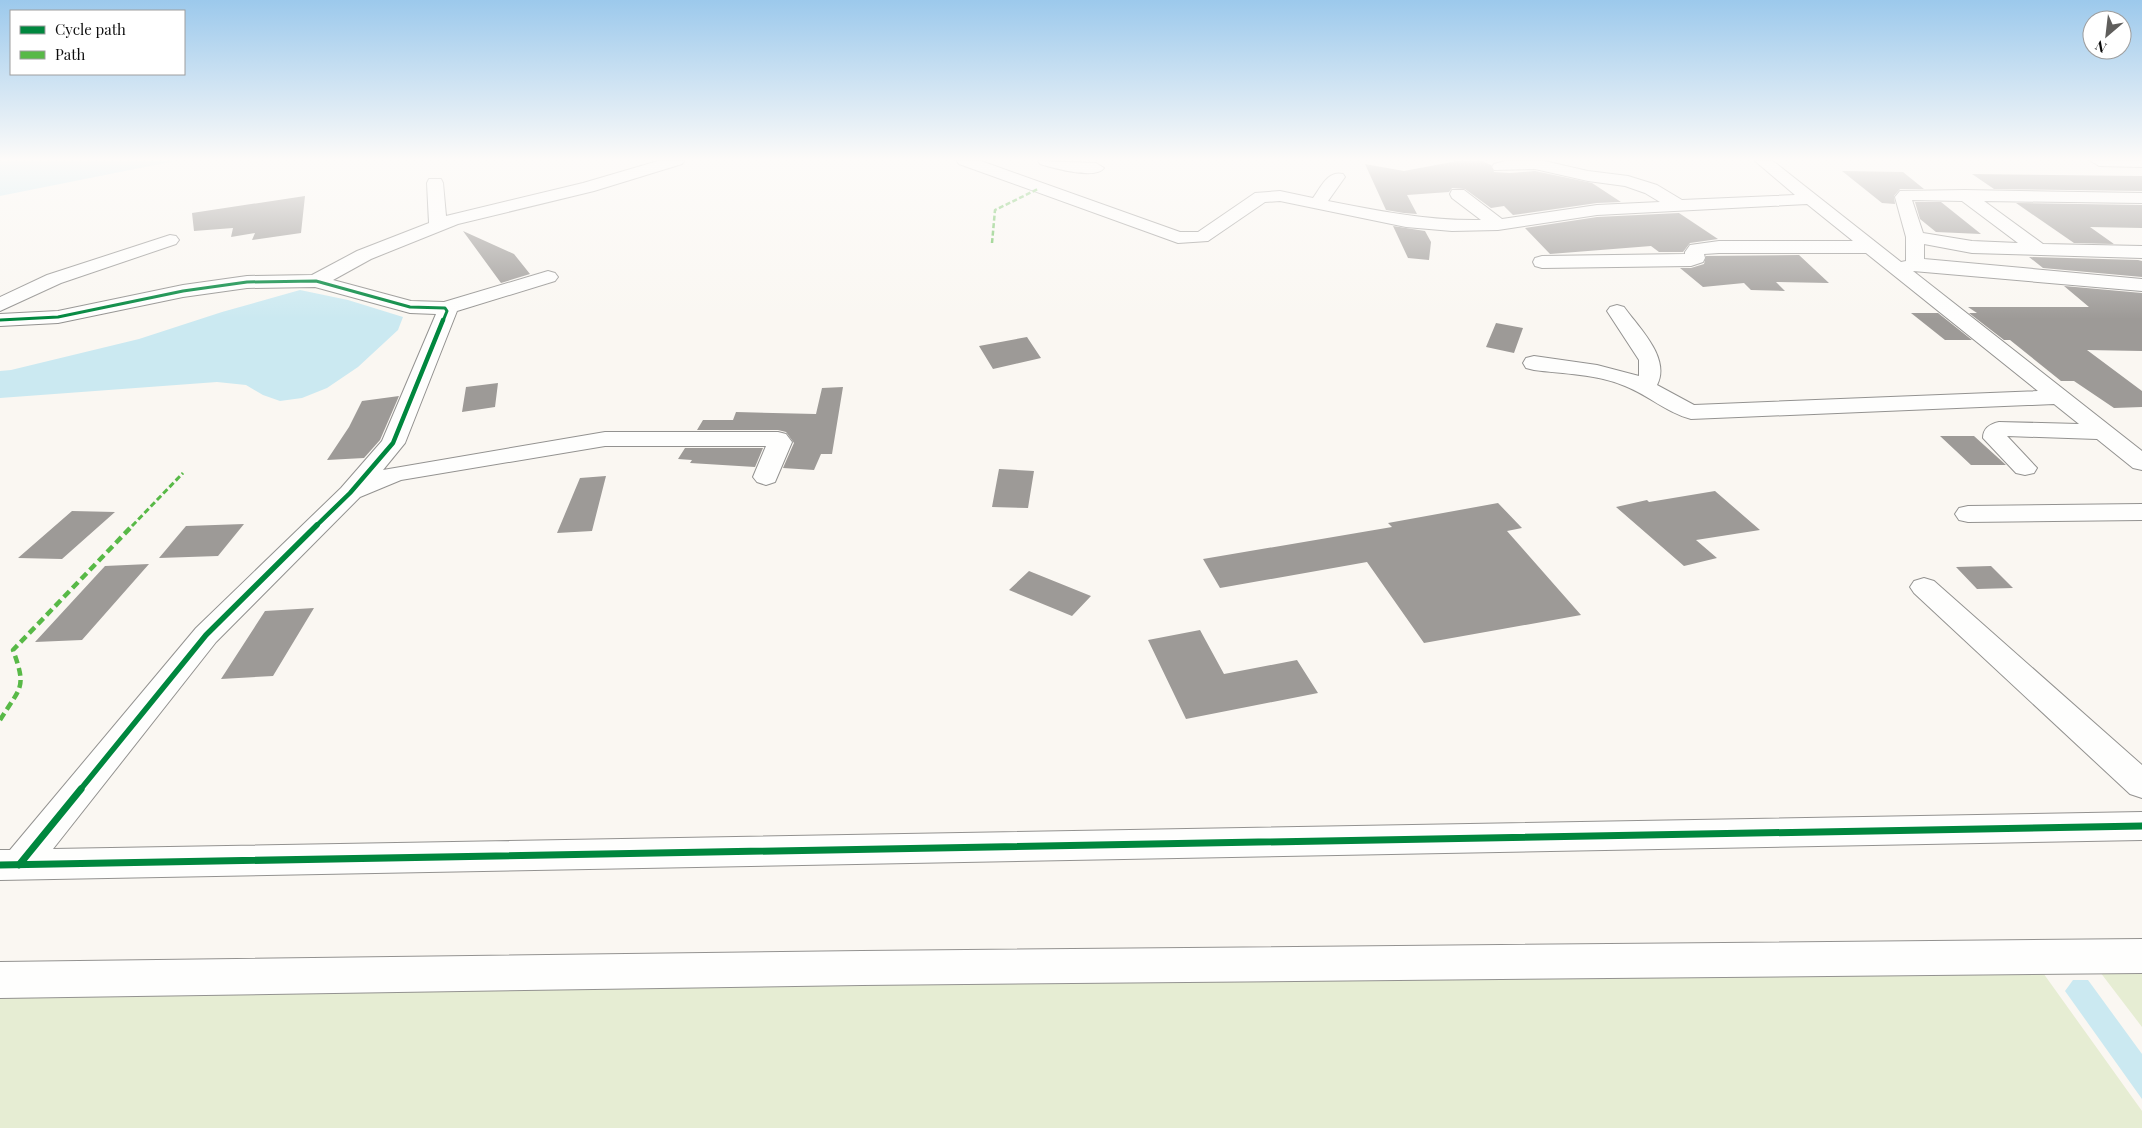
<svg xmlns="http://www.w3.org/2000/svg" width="2142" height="1128" font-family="'Playfair Display',serif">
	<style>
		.green { fill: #e6edd3 }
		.water { fill: #cbe9f1 }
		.building { fill: #9d9a97 }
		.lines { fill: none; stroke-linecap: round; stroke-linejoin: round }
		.minor-casing { stroke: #939290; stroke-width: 2 }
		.minor { fill: #fefefd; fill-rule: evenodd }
		.quiet-far2 { stroke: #58b947; stroke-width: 2.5; stroke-dasharray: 5 2.5; stroke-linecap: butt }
		.quiet-far1 { stroke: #58b947; stroke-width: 3; stroke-dasharray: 6 3; stroke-linecap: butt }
		.quiet { stroke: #58b947; stroke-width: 4.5; stroke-dasharray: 8 4.5; stroke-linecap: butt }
		.cycleway-far3-casing { stroke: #fff; stroke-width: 5 }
		.cycleway-far2-casing { stroke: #fff; stroke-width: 7 }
		.cycleway-far1-casing { stroke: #fff; stroke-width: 9 }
		.cycleway-casing { stroke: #fff; stroke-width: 10 }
		.cycleway-far3 { stroke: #00873e; stroke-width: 3 }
		.cycleway-far2 { stroke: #00873e; stroke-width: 4.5 }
		.cycleway-far1 { stroke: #00873e; stroke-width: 5.5 }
		.cycleway { stroke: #00873e; stroke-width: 7 }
	</style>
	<rect width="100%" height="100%" fill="#faf7f2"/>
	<path class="green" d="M2041,970L2142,1111V1128H0V990Z
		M2100,972H2142V1027Z"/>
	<path class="water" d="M0,161H175L0,196Z
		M300,290L348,300L403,317L398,330L358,367L327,388L302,398L280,401L263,395L246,385L217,382L0,398V371L11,370L139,339L222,312Z
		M2073,980H2088L2142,1054V1099L2065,991Z"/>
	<path class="building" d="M1457,161H1482L1491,165L1494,172L1510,173L1535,171L1592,183L1621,202L1597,203L1513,215L1504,206L1491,208L1465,189L1452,188L1449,192L1407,195L1417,214L1404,213L1386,210L1365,164L1404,171Z
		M1842,171L1903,172L1924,189H1900L1894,196L1895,204L1882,203Z
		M1972,174L2142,176V191L1994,189Z
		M305,196L301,233L252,240L255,233L231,237L233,228L194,231L192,213Z
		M1915,202H1941L1981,234L1936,232L1920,219Z
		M2016,203L2142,205V228L2090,227L2114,244L2074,243Z
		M1679,213L1718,239L1690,243L1683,252H1659L1651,246L1550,254L1525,228L1597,217Z
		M1393,226L1425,231L1431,242L1429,260L1408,258Z
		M463,231L514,254L530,274L501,283Z
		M1799,255L1829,283L1776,282L1785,291L1751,290L1744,283L1703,287L1680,268H1691L1704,264L1706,256Z
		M2029,257L2138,260L2142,261V277L2043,268Z
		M2064,286L2142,293V351L2087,350L2142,391V407L2114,408L2074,381H2061L2010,340H2004L1969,313H1977L1968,307H2089Z
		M1911,313H1938L1972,340H1945Z
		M1496,323L1523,328L1514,353L1486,347Z
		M1027,337L1041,358L993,369L979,346Z
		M498,383L495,407L462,412L466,387Z
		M843,387L832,454H821L814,470L783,468L794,443L786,432L778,430H697L703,420H733L736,412L816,414L822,388Z
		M399,396L380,440L364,458L327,460L349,427L362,401Z
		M1940,436H1974L2006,465H1971Z
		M685,448H763L755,467L690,463L692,460L678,459Z
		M999,469L1034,471L1028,508L992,507Z
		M606,476L592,531L557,533L580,478Z
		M1715,491L1760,530L1696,540L1717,558L1684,566L1616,507L1647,500L1649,502Z
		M1498,503L1522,528L1507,531L1581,615L1424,643L1367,562L1220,588L1203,559L1392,527L1388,523Z
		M72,511L115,512L62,559L18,558Z
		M244,524L218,556L159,558L186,526Z
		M149,564L82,640L35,642L105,566Z
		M1991,566L2013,588L1977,589L1956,567Z
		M1029,571L1091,596L1072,616L1009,590Z
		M314,608L273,676L221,679L265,611Z
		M1200,630L1224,674L1297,660L1318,693L1186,719L1148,640Z"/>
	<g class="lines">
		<defs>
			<path id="minor" d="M658,161H684L682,164L594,191L458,224L371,259L333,280L411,301L444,302L548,271L555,273L558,277L555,281L457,311L405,443L383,470L605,432H778L786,434L792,442L775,482L766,485L757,482L753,477L766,446H605L401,480L360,497L216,642L53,849L2142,812V840L0,880V850H10L196,628L341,488L382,441L436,314L410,313L315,287L247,288L183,297L58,323L0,326V314L58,311L183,285L247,276L312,275L357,251L429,223L427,183L429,179H441L443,183L446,216L583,183Z
				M957,161H981L1180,232H1198L1255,193L1280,191L1313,198C1321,187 1328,170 1343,174L1345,177L1328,201C1379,211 1428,221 1481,220L1452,198L1450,194L1452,190H1464L1502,219L1597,205L1660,202L1645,193L1625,186L1588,181L1535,169L1494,170L1492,167L1494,164L1505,161H1544L1588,171L1628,176L1657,185L1682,200L1795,195L1755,161H1773L1901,262L1906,261V237L1895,197L1900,191L1965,190L2142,193V203L1984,201L2043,244L2142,246V258L1972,253L1924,244V259L2142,279V291L1913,271L2142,451V470L2133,468L2097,439L2007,436L2037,468L2034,473L2025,475L2016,473L1983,438C1983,428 1990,424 1999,422L2079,424L2054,404L1691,419C1667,413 1648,395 1625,386C1597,374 1564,374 1534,370L1526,368L1523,363L1526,358L1534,356L1597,365L1639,376V360L1607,311L1610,307L1617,305L1624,307C1639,328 1671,358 1657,385L1694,405L2038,391L1866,253H1719L1704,254L1705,258L1703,262L1691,266L1542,268L1535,266L1533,262L1535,258L1542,256L1685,254V252L1690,245L1719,241H1853L1807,204L1597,215L1498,230L1452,231L1406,227L1280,201L1265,202L1208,241L1178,243L959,164ZM1912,200L1962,201L2018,243L1972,241L1923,233Z
				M1038,161L1096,163L1104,168C1096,180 1053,168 1040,164Z
				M2091,161H2142V167L2099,166Z
				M170,235L176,236L179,240L176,244L61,283L0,311V297L47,275Z
				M2142,504V520L1968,522L1959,520L1955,514L1959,508L1968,506Z
				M1924,578L1934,581L2142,765V798L2130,794L1914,593L1910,587L1914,581Z
				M2142,939V973L862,985L0,998V962L862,951Z"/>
		</defs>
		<use href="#minor" class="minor-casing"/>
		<use href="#minor" class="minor"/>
		<path class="quiet-far2" d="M992,243L995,210L1038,189"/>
		<path class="quiet-far1" d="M132,526L183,473"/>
		<path class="quiet" d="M0,720C21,686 27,689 13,650L133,525"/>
		<defs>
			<path id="cycleway-far3" d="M0,320L58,317L183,291L247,282L316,281L410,307L445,308L447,311L443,321"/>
			<path id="cycleway-far2" d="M316,526L350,493L393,443L443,320"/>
			<path id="cycleway-far1" d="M80,790L206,635L317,525"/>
			<path id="cycleway" d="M0,865L2142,826
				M19,865L81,789"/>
		</defs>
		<use href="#cycleway-far3" class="cycleway-far3-casing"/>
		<use href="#cycleway-far2" class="cycleway-far2-casing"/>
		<use href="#cycleway-far1" class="cycleway-far1-casing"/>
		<use href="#cycleway" class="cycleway-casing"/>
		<use href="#cycleway-far3" class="cycleway-far3"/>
		<use href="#cycleway-far2" class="cycleway-far2"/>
		<use href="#cycleway-far1" class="cycleway-far1"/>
		<use href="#cycleway" class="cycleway"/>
	</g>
	<linearGradient id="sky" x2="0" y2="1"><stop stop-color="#9cc9ec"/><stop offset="0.5" stop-color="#fdfbf9"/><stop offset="1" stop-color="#fdfbf9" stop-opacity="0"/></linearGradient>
	<rect width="2142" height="319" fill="url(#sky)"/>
	<rect x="10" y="10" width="175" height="65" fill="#ffffff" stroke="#9e9e9e"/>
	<rect x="20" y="26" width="25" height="8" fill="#00873e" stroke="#9e9e9e"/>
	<text x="55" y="35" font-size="15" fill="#0c0c0c">Cycle path</text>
	<rect x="20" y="51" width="25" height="8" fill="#58b947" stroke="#9e9e9e"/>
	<text x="55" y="60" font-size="15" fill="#0c0c0c">Path</text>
	<g transform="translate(2107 35) rotate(208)"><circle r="24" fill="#ffffff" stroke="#9e9e9e"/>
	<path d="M0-4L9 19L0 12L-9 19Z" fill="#5f5e5c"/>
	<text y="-8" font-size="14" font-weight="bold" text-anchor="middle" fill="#0c0c0c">N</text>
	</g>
</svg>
